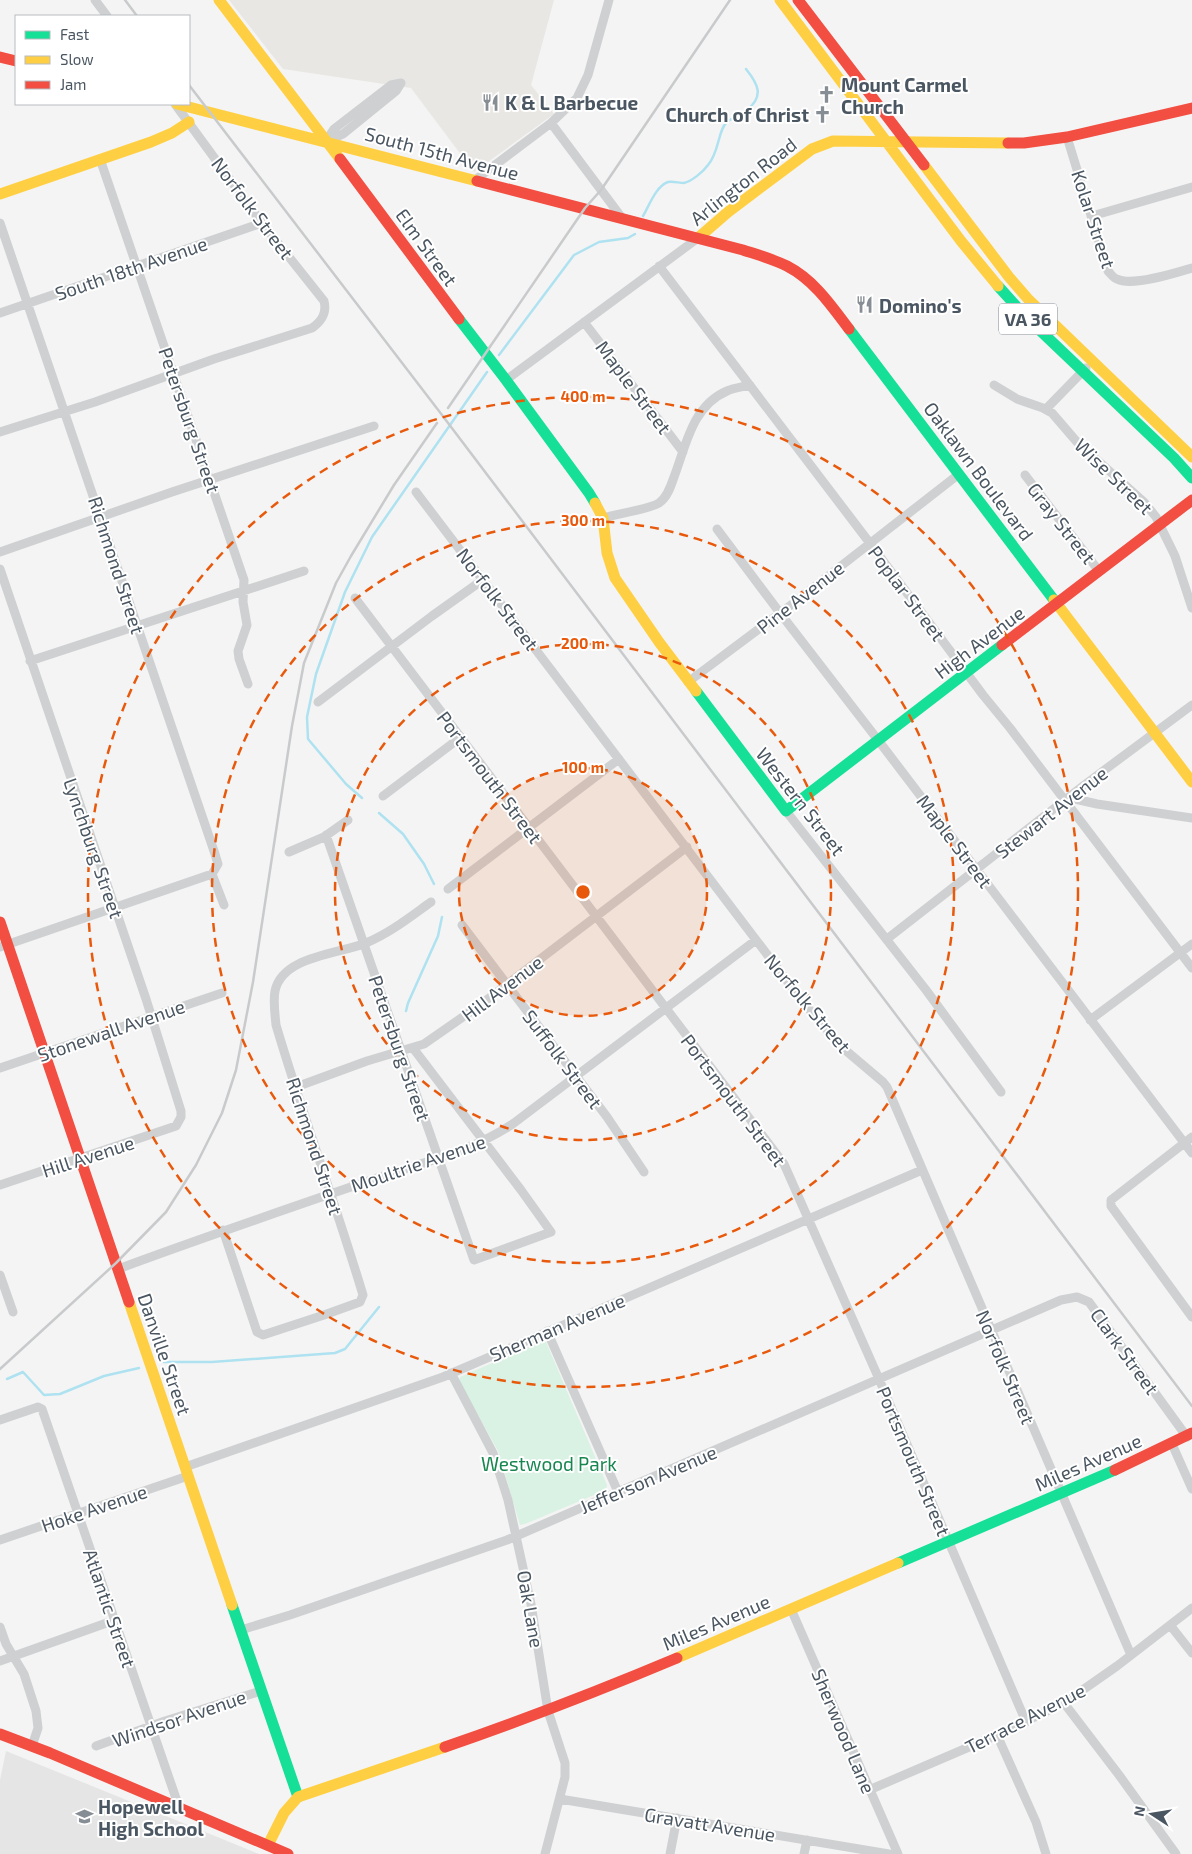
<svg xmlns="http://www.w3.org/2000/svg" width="1192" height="1854" font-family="'Exo 2',sans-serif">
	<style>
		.commercial { fill: #e8e7e3 }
		.education { fill: #e6e5e6 }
		.green { fill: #d9f2e3 }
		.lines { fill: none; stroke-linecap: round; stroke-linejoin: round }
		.stream { stroke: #aee2f0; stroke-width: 2.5 }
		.street { stroke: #ced0d2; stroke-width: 9 }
		.fast { stroke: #16e098; stroke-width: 11 }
		.slow { stroke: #ffcf43; stroke-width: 11 }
		.jam { stroke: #f24e42; stroke-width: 11 }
		.rail { stroke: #c9cacc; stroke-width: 2.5 }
		.ring { fill: none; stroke: #e8590c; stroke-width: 2.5; stroke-dasharray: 9 6 }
		.labels { text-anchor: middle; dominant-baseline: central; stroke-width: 4; stroke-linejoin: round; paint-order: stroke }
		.shield { fill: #fff; stroke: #808990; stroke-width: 1 }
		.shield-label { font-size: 18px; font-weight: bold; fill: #4a5661 }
		.poi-label { font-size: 19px; font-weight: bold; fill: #4a5661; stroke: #fff; text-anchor: start }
		.street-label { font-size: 19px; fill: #4a5661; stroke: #fff }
		.park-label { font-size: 19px; fill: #17864f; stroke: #fff }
		.centre { fill: #e8590c; stroke: #fff; stroke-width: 2.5 }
		.ring-label { font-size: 15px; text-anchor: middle; font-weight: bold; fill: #e8590c; stroke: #fff; stroke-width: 4; stroke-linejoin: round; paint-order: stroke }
	</style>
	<rect width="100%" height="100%" fill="#f4f4f4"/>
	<path class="commercial" d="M229,0H554L531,85L554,114L474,172L411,88L283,69Z"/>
	<path class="education" d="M6,1751L259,1854H0V1780Z"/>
	<path class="green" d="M540,1342H546L607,1485L606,1490L525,1524L520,1525L498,1451L459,1381L460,1377Z"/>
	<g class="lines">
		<path class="stream" d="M643,216C649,206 656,186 668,182C673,181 679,183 684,183C692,181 703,172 708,165C719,153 718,131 726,123C731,118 740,115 746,111C765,96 758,84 746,69
			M499,355L574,255L599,242L628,238L635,234
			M362,798L346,784L308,739L307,717L316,674L345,592L372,537L487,372
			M379,813L403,834L424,864L434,884
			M406,1011L408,1003L438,936L442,917
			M164,1362H212L335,1353L345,1349L379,1307
			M7,1379L23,1372L44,1395L60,1394L104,1376L139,1368"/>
		<path class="street" d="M95,0L107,16
			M551,123L622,218
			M1067,137L1108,271C1111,274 1113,278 1117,279C1132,287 1175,273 1192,268
			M326,141L334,129L391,85L401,83
			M326,141L343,134L396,91L401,83
			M100,159L244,580L243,602L247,625L238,651L239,659L248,684
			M475,180L551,123L577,98L588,75L609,0
			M1092,216L1192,187
			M0,223L215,854L218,864L212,874L224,905
			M659,266L869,542L983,695L1010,728L1192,968
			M0,313L262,223
			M584,322L683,452
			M506,380L698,238
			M994,385L1017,399L1043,408L1052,413L1077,442L1144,502L1156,517L1175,556L1192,608
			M1046,409L1086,368
			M0,432L95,402L214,359L312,328C322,321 327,313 324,301L262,223L175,104
			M1025,475L1099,571
			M416,492L807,1007L844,1049L883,1082L887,1087L1131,1655
			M603,518C616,514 650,509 659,503C667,498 671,486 674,477C686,446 692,406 727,391C734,388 742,387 750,385
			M717,529L780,613L878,740L1192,1153
			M0,552L172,492L374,426
			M0,569L146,999L181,1111V1117L176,1126L0,1185
			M355,598L784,1164L879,1379L1026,1722
			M30,661L304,571
			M688,682L791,605L959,474
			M318,702L432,616L484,579
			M383,796L461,737
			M1066,800L1075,799L1097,804L1192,818
			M786,811L926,990L1001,1092
			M326,835L474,1260L551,1232L521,1190L413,1048
			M289,852L324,837L348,820
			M448,889L619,759
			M462,925L607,1117L644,1172
			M887,939L1083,786L1192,705
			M0,947L212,874
			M1090,1020L1192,944
			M0,1068L222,993
			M296,1087L367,1061L424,1044L480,1005L687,847
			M1192,1137L1111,1200V1206L1192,1317
			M223,1230L257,1332L263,1335L324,1315L360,1302L363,1295C336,1205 303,1116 276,1025C275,1014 273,1002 275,991C282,956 339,954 366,943C390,933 410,917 431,902
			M118,1269C204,1237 290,1208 377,1178C424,1162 473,1151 514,1123L756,940
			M0,1275L13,1312
			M547,1331L618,1492
			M451,1373L493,1453L508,1500L531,1604L548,1711L565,1763V1777L545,1854
			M0,1420L38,1407L42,1409L179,1807
			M1172,1444L1192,1489
			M185,1467L443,1377L922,1170
			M0,1540L188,1476
			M791,1609L898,1854
			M1170,1625L1192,1653
			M0,1627L6,1644L24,1674L36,1711L38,1728L32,1746
			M241,1630L290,1615L507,1540L1061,1300L1077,1297L1089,1302L1187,1437
			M0,1661L115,1620
			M1064,1703L1119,1775L1176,1854
			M997,1735L1036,1822L1046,1854
			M96,1746L165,1721L261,1691
			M869,1790L997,1735L1064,1703L1117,1666L1192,1608
			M560,1799L889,1854
			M670,1854L677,1818
			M804,1854L807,1840"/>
		<path class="fast" d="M998,286L1027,318L1174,458L1192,478
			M459,319L506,380L589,493L595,503
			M849,329L1054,600
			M696,691L786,811L1002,645
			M898,1563L1115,1470
			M232,1605L298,1797"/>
		<path class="slow" d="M219,0L340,159
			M780,0L961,241L998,286
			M177,104L477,181
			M924,165L1009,277L1029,300L1192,457
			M0,194L151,142L172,133L189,122
			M698,238L728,212L812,149L833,141L1008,143
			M595,503L603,518L607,553L615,578L659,642L696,691
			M1054,600L1192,782
			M129,1302L232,1605
			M677,1658L898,1563
			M268,1845L284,1813L298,1797L445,1747"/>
		<path class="jam" d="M798,0L924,165
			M0,57L16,61
			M1008,143H1024L1067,137L1192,108
			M340,159L459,319
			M477,181L743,250C758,255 773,259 787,266C814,280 831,305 849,329
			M1002,645L1192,500
			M0,922L129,1302
			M1115,1470L1192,1433
			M0,1734L50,1753L288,1854
			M445,1747C523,1720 601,1690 677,1658"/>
		<path class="rail" d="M125,0L137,16
			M189,85L442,415L1192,1406
			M448,408L585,208L601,190L730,0
			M0,1369L116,1263L166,1212L196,1165L222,1113L236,1070L253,982L292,726L304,663L336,583L351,556L394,485L437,423"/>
	</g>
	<circle cx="583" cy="892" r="124" fill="#e8590c" fill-opacity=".12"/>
	<g class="ring">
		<circle cx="583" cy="892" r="124"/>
		<circle cx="583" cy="892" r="248"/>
		<circle cx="583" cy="892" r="371"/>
		<circle cx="583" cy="892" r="495"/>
	</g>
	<defs>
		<symbol id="church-bare" viewBox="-9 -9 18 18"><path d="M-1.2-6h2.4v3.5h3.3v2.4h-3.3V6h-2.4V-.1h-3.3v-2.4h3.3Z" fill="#868d94" stroke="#fff" stroke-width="2.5" paint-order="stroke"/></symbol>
		<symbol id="restaurant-bare" viewBox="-9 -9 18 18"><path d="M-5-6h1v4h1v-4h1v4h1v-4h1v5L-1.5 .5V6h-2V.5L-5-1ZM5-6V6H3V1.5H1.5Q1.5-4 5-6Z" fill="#868d94" stroke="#fff" stroke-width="2.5" paint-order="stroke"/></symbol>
		<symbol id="school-bare" viewBox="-9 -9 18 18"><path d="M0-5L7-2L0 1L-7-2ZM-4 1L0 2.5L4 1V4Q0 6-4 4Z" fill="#868d94" stroke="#fff" stroke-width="2.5" paint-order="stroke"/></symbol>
	</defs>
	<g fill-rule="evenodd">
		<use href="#church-bare" x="814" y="82" width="25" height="25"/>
		<use href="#restaurant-bare" x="478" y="90" width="25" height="25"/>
		<use href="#church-bare" x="810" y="102" width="25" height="25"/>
		<use href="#restaurant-bare" x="852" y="292" width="25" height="25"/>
		<use href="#school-bare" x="72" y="1804" width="25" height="25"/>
	</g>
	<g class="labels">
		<rect class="shield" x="999" y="303.5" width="58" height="31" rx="4"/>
		<g class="shield-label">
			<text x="1028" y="319">VA 36</text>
		</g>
		<g class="poi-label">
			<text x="841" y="84">Mount Carmel<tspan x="841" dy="22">Church</tspan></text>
			<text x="505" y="102">K &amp; L Barbecue</text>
			<text x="809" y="114" text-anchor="end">Church of Christ</text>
			<text x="879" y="305">Domino's</text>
			<text x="98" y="1806">Hopewell<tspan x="98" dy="22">High School</tspan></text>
		</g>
		<g class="street-label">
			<text transform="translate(442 153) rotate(15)">South 15th Avenue</text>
			<text transform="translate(743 181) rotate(-38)">Arlington Road</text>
			<text transform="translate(253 208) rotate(53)">Norfolk Street</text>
			<text transform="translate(1094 219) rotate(72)">Kolar Street</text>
			<text transform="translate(427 247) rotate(54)">Elm Street</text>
			<text transform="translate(131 268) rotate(-19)">South 18th Avenue</text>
			<text transform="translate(634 387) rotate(53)">Maple Street</text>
			<text transform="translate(190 420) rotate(71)">Petersburg Street</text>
			<text transform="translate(979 471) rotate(53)">Oaklawn Boulevard</text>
			<text transform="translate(1114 476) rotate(44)">Wise Street</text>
			<text transform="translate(1062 523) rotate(52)">Gray Street</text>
			<text transform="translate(117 565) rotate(72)">Richmond Street</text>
			<text transform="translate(907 593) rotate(53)">Poplar Street</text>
			<text transform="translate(800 597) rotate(-38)">Pine Avenue</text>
			<text transform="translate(498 599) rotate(53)">Norfolk Street</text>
			<text transform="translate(979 642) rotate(-37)">High Avenue</text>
			<text transform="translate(490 777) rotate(53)">Portsmouth Street</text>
			<text transform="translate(801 801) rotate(52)">Western Street</text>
			<text transform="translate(1051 812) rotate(-38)">Stewart Avenue</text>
			<text transform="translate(955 841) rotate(53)">Maple Street</text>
			<text transform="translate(94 848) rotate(71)">Lynchburg Street</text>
			<text transform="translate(502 988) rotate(-37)">Hill Avenue</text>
			<text transform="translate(808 1003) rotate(50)">Norfolk Street</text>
			<text transform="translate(111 1030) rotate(-19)">Stonewall Avenue</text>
			<text transform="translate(400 1048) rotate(71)">Petersburg Street</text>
			<text transform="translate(563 1059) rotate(53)">Suffolk Street</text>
			<text transform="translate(734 1100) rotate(53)">Portsmouth Street</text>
			<text transform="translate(315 1146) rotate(72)">Richmond Street</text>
			<text transform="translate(88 1156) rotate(-18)">Hill Avenue</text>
			<text transform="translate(418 1163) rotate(-19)">Moultrie Avenue</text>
			<text transform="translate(557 1327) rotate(-23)">Sherman Avenue</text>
			<text transform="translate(1125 1351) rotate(54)">Clark Street</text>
			<text transform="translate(165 1354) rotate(71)">Danville Street</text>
			<text transform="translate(1006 1367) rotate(67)">Norfolk Street</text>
			<text transform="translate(914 1461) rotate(67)">Portsmouth Street</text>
			<text transform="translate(1088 1462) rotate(-24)">Miles Avenue</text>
			<text transform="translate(648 1479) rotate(-23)">Jefferson Avenue</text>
			<text transform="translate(94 1508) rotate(-19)">Hoke Avenue</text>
			<text transform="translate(110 1608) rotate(71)">Atlantic Street</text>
			<text transform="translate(531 1609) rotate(80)">Oak Lane</text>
			<text transform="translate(716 1622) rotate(-23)">Miles Avenue</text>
			<text transform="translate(179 1718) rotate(-19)">Windsor Avenue</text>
			<text transform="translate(1025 1718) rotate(-27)">Terrace Avenue</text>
			<text transform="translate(844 1731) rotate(67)">Sherwood Lane</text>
			<text transform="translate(710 1824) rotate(9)">Gravatt Avenue</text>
		</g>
		<g class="park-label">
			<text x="549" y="1463">Westwood Park</text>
		</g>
	</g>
	<circle cx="583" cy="892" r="8" class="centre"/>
	<g class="ring-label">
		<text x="583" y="402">400 m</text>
		<text x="583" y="526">300 m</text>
		<text x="583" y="649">200 m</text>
		<text x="583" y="773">100 m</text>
	</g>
	<rect x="15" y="15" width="175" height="90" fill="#ffffff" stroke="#b7bbc0"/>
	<rect x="25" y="31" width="25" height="8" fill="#16e098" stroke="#b7bbc0"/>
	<text x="60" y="40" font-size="15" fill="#4a5661">Fast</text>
	<rect x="25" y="56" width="25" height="8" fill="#ffcf43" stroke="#b7bbc0"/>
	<text x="60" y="65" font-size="15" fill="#4a5661">Slow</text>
	<rect x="25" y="81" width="25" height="8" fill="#f24e42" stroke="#b7bbc0"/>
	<text x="60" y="90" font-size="15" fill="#4a5661">Jam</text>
	<g transform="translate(1152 1814) rotate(282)" stroke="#ffffff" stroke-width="4" paint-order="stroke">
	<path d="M0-4L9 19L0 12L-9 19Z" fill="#4a5661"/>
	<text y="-8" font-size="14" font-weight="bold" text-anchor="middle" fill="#4a5661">N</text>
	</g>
</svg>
